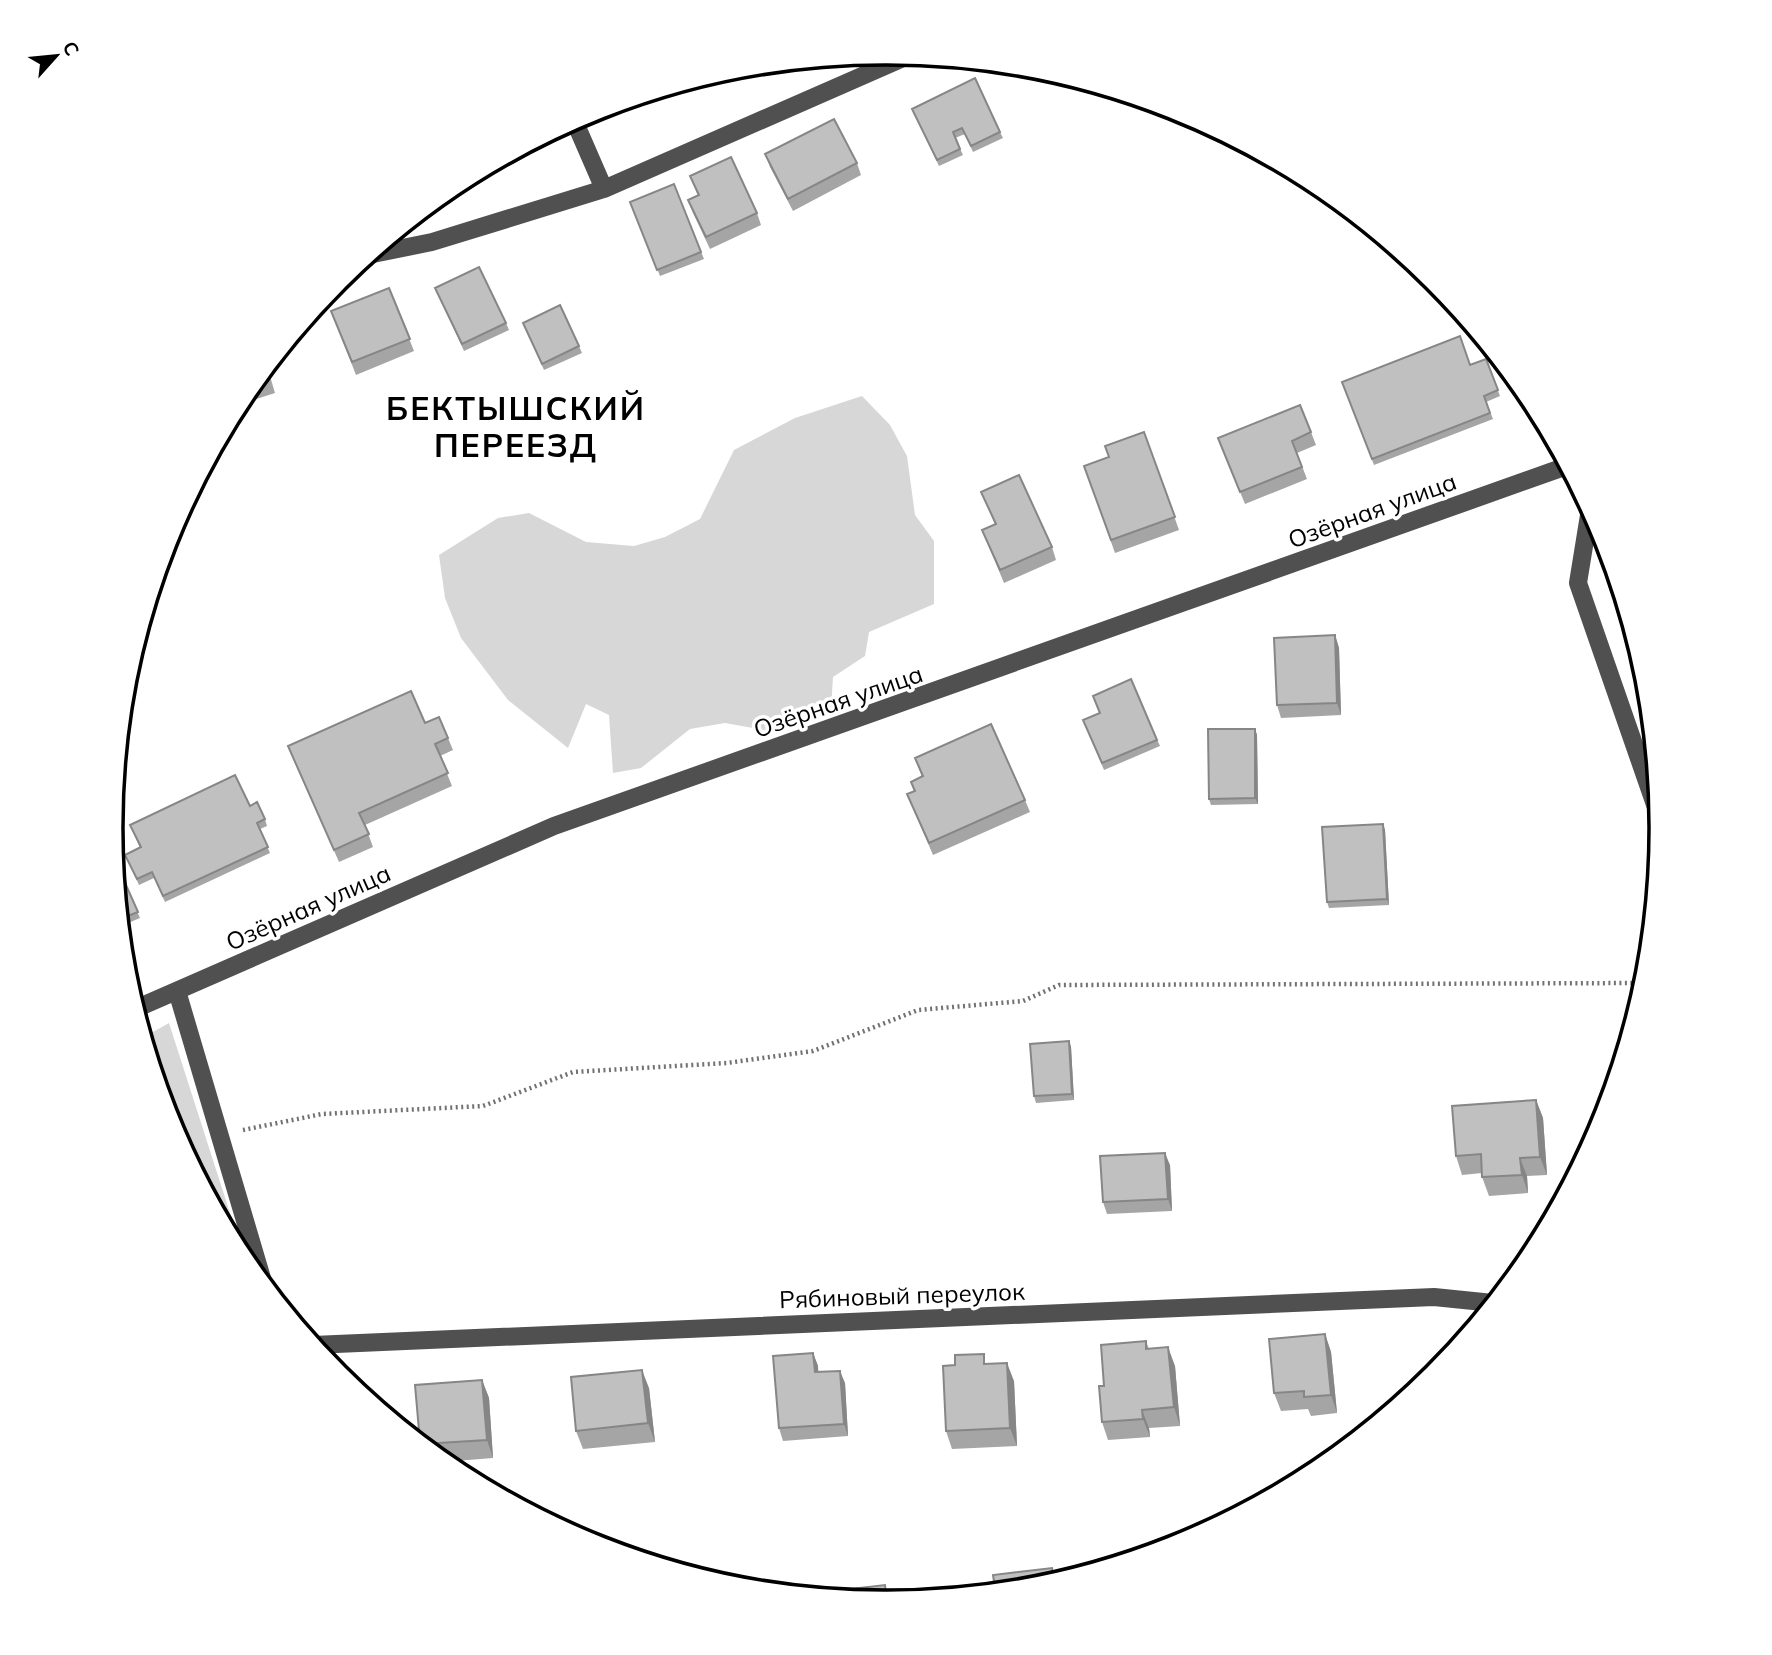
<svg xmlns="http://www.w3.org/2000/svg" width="1772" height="1655" font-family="Mulish,sans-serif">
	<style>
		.green { fill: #d7d7d7 }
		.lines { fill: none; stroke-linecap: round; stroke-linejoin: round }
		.path { stroke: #727272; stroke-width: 4.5; stroke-dasharray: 2 3.5; stroke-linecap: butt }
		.minor { stroke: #505050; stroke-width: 18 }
		.wall { fill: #a5a5a5 }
		.shaded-wall { fill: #868686 }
		.building { fill: #c0c0c0; stroke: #868686; stroke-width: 2 }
		.labels { text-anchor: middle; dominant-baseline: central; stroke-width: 7; stroke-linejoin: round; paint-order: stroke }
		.street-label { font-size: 24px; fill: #000; stroke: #fff }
		.district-label { font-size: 32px; font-weight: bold; letter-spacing: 2px; fill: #000; stroke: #fff }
		.rim { fill: none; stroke: #000; stroke-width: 3.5 }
	</style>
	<rect width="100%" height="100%" fill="#fff"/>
	<path class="green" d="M862,396L890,425L907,456L915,515L934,541V604L869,632L865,656L833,677L831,709L776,732L725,723L690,729L641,768L613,773L609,715L586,704L568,748L508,700L461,638L445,598L439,555L498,518L529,513L586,542L634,546L665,537L700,519L734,450L795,418Z
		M169,1023L246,1263L170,1124L144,1037Z"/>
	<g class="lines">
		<path class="path" d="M243,1130L322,1114L483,1106L573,1072L727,1063L813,1051L918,1010L1023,1001L1059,985L1645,983"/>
		<path class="minor" d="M574,120L604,189
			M368,255L432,242L604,189L910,55
			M1590,509L1578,583L1660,819
			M177,991L264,1285
			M135,1009L554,826L1567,466
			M313,1345L1434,1297L1493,1303"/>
	</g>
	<path class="wall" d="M912,109L1000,132L1003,138L973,152L965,134L955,138L963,155L939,166Z
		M765,154L857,163L861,175L793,211L770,167Z
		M690,176L757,213L761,225L710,249L693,213L688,200L698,196Z
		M674,184L704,259L660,276L630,202Z
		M389,288L414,351L356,375L331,311Z
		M435,288L506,323L509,330L464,351Z
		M523,323L579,346L582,353L544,370Z
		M1486,359L1500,396L1486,402L1493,419L1374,465L1342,382L1470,365Z
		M267,366L275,393L237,405L242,397Z
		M1144,432L1179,530L1115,553L1084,466L1109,457Z
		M1311,432L1316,445L1297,453L1307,479L1245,504L1218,438Z
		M981,492L1052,547L1056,560L1004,583L982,530L995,524Z
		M1335,635L1339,648L1341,715L1281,718L1277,705Z
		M1131,679L1160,746L1104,770L1086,727L1100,713Z
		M425,723L448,738L453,750L440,756L452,786L365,825L373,847L339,862L288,746Z
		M1255,729L1257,735L1258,804L1211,805L1209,799Z
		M915,758L1025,800L1030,812L933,855L907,794L914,791L911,782L922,777Z
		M250,806L265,819L267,826L260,829L270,853L165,902L154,878L139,885L125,855L140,848L130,825Z
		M1383,824L1385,830L1389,905L1329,908L1327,902Z
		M114,858L140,918L121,926Z
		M1069,1041L1071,1047L1074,1100L1036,1103L1034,1096Z
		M1536,1100L1543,1118L1547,1175L1527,1176L1528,1193L1489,1196L1482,1177V1173L1462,1175L1456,1156Z
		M1170,1165L1172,1211L1107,1214L1103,1202Z
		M1325,1334L1331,1352L1337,1413L1311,1416L1308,1409L1281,1411L1274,1393Z
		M1146,1341L1149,1349L1175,1366L1180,1426L1149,1428L1150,1437L1108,1440L1102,1422L1104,1386Z
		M813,1353L818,1366V1372L845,1383L848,1436L783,1441L779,1428Z
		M987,1364L1014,1381L1017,1446L952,1449L946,1431Z
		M482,1380L489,1398L493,1458L443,1462L420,1442Z
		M649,1388L655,1442L583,1449L576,1431Z"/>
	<path class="shaded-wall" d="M1335,635L1339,648L1341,715L1337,703Z
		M1255,729L1257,735L1258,804L1255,798Z
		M1383,824L1385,830L1389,905L1387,899Z
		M1069,1041L1071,1047L1074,1100L1072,1094Z
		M1536,1100L1543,1118L1547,1175L1540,1157Z
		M1165,1153L1170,1165L1172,1211L1168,1199Z
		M1520,1158L1527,1176L1528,1193L1522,1175Z
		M1325,1334L1331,1352L1337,1413L1331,1395Z
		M1168,1347L1175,1366L1180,1426L1174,1407Z
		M813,1353L818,1366L819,1385L815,1372Z
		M1007,1363L1014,1381L1017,1446L1010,1428Z
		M642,1370L649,1388L655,1442L648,1423Z
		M840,1371L845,1383L848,1436L844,1424Z
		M482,1380L489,1398L493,1458L487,1440Z
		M1142,1410L1149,1428L1150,1437L1143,1419Z
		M1052,1568L1057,1582L1054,1583Z
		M885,1585L889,1597L890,1602H887Z"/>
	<path class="building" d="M975,78L1000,132L971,146L962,128L953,132L960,149L937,160L912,109Z
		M834,119L857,163L788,199L765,154Z
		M731,157L757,213L706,237L688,200L699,195L690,176Z
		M674,184L701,252L657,270L630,202Z
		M479,267L506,323L462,344L435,288Z
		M389,288L410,339L352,362L331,311Z
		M560,305L579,346L542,364L523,323Z
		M1460,336L1470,365L1486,359L1498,390L1484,396L1490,413L1372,459L1342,382Z
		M266,367L268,374L257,378Z
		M1300,405L1311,432L1292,441L1302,467L1240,492L1218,438Z
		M1144,432L1175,517L1111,540L1084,466L1109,457L1105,446Z
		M1019,475L1052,547L1000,570L982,530L996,524L981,492Z
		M1335,635L1337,703L1277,705L1274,638Z
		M1131,679L1157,740L1102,763L1083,720L1100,713L1093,696Z
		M411,691L425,723L439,717L448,738L435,744L448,773L359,813L369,834L334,850L288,746Z
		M991,724L1025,800L929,843L907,794L915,791L911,782L923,776L915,758Z
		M1208,729H1255V798L1209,799Z
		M235,775L250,806L257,802L265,819L257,823L268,847L163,896L152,872L137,879L125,855L141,847L130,825Z
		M1383,824L1387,899L1327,902L1322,827Z
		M114,858L138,912L120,919Z
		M1069,1041L1072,1094L1034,1096L1030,1044Z
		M1536,1100L1540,1157L1520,1158L1522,1175L1482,1177L1481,1154L1456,1156L1452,1106Z
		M1165,1153L1168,1199L1103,1202L1100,1156Z
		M1325,1334L1331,1395L1304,1397V1391L1274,1393L1269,1339Z
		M1146,1341V1349L1168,1347L1174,1407L1142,1410L1143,1419L1102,1422L1099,1386H1104L1101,1345Z
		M813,1353L815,1372L840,1371L844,1424L779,1428L773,1356Z
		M984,1354V1364L1007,1363L1010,1428L946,1431L943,1366L955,1365V1355Z
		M642,1370L648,1423L576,1431L571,1377Z
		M482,1380L487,1440L422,1444L420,1442L415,1385Z
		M1052,1568L1054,1583L1037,1588L981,1593L980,1590L995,1588L993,1575Z
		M885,1585L887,1602L816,1596V1593Z"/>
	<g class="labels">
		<g class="street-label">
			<text transform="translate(1372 510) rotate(-20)">Озёрная улица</text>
			<text transform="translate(838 701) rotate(-19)">Озёрная улица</text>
			<text transform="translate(308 907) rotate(-24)">Озёрная улица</text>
			<text transform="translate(902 1295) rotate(-2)">Рябиновый переулок</text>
		</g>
		<g class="district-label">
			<text x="516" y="408">БЕКТЫШСКИЙ<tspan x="516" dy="37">ПЕРЕЕЗД</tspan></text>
		</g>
	</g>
	<path d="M0 0H1772V1655H0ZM885 65H887A762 762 0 0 1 1649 827V828A762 762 0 0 1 887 1590H885A762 762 0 0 1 123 828V827A762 762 0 0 1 885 65Z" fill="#fff" fill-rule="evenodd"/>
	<path class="rim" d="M885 65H887A762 762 0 0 1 1649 827V828A762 762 0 0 1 887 1590H885A762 762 0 0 1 123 828V827A762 762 0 0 1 885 65Z"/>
	<g transform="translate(56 56) rotate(63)" stroke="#ffffff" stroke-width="5" paint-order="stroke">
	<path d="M0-5L12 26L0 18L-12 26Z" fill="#000000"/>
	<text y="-10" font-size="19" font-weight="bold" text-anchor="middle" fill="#000000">С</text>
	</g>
</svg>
